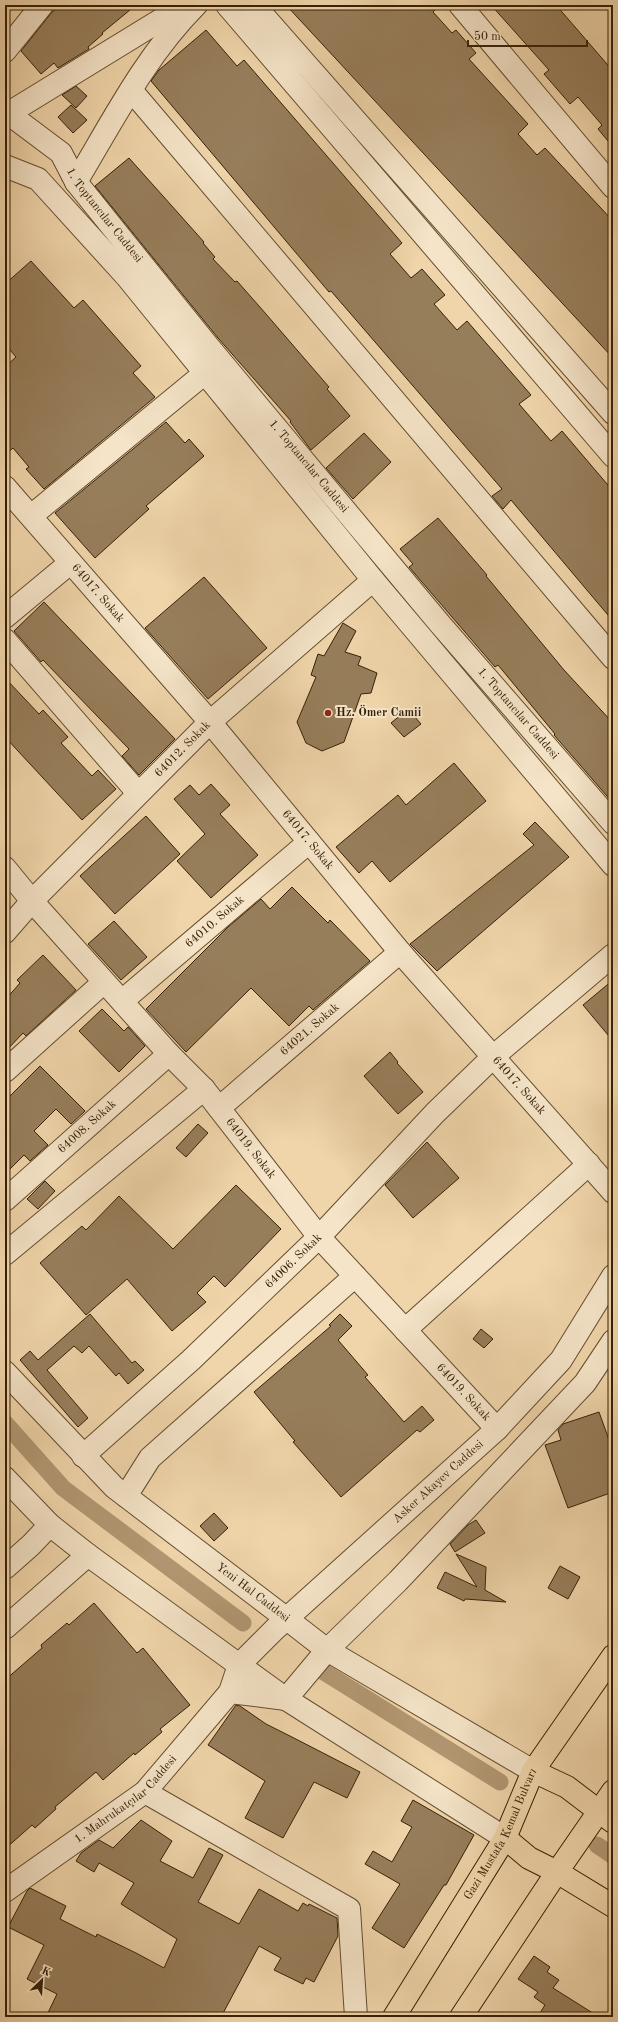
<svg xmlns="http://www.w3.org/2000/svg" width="618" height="2022" font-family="'Old Standard TT',serif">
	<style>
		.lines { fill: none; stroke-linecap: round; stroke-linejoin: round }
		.canal { stroke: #b19772; stroke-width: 17 }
		.building { fill: #977e5b; stroke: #362006 }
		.minor-casing { stroke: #644d2f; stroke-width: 24 }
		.major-casing { stroke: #362006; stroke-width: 24 }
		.highway-casing { stroke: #362006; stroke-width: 24 }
		.minor { stroke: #f5e4c8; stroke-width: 22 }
		.major { stroke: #f0d5aa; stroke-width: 22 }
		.highway { stroke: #f0d5aa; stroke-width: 22 }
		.poi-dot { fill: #8f2418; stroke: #f5e4c8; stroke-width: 1.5 }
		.labels { text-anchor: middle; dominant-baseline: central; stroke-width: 4; stroke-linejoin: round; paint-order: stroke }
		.street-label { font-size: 12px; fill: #362006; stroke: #f5e4c8 }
		.poi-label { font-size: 12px; font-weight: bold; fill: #362006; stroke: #f5e4c8; text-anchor: start }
	</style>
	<rect width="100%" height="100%" fill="#f0d5aa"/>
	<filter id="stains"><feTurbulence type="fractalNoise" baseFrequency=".005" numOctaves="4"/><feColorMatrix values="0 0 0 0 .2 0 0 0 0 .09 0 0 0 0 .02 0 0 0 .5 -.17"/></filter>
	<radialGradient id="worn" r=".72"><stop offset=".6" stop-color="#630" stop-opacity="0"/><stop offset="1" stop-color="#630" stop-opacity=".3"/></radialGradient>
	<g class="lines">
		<path class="canal" d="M5,1423L63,1488L243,1623
			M324,1672L500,1782
			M597,1845L613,1856"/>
	</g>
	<path class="building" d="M61,5H136L102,33L103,34L88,47L89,49L58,68L54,63L41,74L21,51L52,12Z
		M286,5H440L433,12L452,33L456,30L476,53L469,59L528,124L518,134L537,155L545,148L613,221V358Z
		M491,5H556L613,71V147L598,129L602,125L578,97L570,104L544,74L549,70Z
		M206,30L237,66L244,60L402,243L390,254L411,278L422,269L445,295L434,304L457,330L467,321L531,395L519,404L551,441L562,431L613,491V621L511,500L503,509L492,496L502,489L331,291L329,292L151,81L159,70Z
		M76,86L87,96L76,108L62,95Z
		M71,105L87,120L73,133L58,117Z
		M129,158L204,242L203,243L215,257L213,259L235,282L237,281L266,314L329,387L327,389L350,416L311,450L290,422L291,421L218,338L95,186Z
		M31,261L74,308L83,300L141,366L133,373L155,397L44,489L26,469L29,467L13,448L5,455V367L16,357L5,344V284Z
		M166,422L185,443L189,439L204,456L146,506L149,509L95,558L55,513Z
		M364,433L391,462L353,499L326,468Z
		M438,518L487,575L486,576L564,670L613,723V803L554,735L555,734L498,665L495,667L409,567L413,564L400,549Z
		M204,577L267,648L208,699L145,628Z
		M44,602L175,739L139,775L122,756L129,749L43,660L41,662L14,631Z
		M343,623L356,631L345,652L361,657L358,665L377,673L371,693L361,694L344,742L322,751L306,743L297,722L316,677L311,675L318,654L324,656Z
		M5,678L39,714L43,710L68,737L61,743L92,776L98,770L116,789L82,820L5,737Z
		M408,709L421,724L404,737L391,723Z
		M454,763L486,801L390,882L372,861L359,873L336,847L398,795L406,805Z
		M211,784L230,805L220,814L258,855L211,898L177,861L205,834L174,799L190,785L199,795Z
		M146,816L180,854L115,914L80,876Z
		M535,822L569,857L437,971L410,944L534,845L523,834Z
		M292,887L328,923L330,920L370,961L313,1010L309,1006L289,1026L251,988L186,1052L146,1009L228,927L261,899L270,909Z
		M114,921L147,957L121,980L88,944Z
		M43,955L76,990L26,1036L23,1033L5,1052V1000L20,983L17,980Z
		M613,980V1041L583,1005Z
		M102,1009L124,1031L128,1027L145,1046L119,1072L79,1031Z
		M390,1052L398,1062L397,1063L423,1092L398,1114L364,1076Z
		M40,1066L85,1111L71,1124L56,1109L34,1131L48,1145L30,1161L24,1155L5,1174V1101Z
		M198,1124L208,1133L186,1157L176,1148Z
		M427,1142L459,1178L413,1218L385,1185Z
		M45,1181L55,1191L38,1209L27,1199Z
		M236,1185L281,1229L225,1287L214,1276L197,1293L206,1302L172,1331L127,1279L86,1315L40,1263L82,1226L86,1230L119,1196L173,1249Z
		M90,1314L132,1363L135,1361L144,1370L128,1384L119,1373L116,1376L89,1346L82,1353L74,1346L47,1370L88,1418L78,1427L20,1360L30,1351L38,1360Z
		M340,1314L352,1326L338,1340L368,1375L365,1377L404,1422L422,1406L434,1420L420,1432L417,1430L341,1497L293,1442L295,1441L254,1392L331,1326L329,1325Z
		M481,1329L493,1339L484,1348L473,1339Z
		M599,1412L613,1451L609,1453L613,1463V1492L568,1508L545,1445L561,1440L558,1430L563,1424Z
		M214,1513L228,1528L214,1541L200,1526Z
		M476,1520L485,1533L455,1552L450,1544L468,1525Z
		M456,1554L486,1567L485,1590L506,1602L465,1599L464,1601L437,1588L445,1572L477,1587Z
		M560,1566L580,1577L568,1599L548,1588Z
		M94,1603L137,1653L143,1648L190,1705L160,1729L162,1732L135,1755L134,1753L103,1780L96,1772L55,1807L56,1809L35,1828L32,1825L5,1849V1680L42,1648L41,1645L67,1623L69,1625Z
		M236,1705L240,1706L266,1724L290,1736L360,1772L347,1798L314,1782L283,1838L245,1818L265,1781L208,1745Z
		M413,1800L474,1835L446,1885H444L404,1948L372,1928L400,1884L365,1864L373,1851L392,1862L412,1827L401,1821Z
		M141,1820L172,1841L160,1861L193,1878L209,1848L223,1855L198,1902L239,1924L259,1889L298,1911L303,1903L308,1906L309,1904L337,1918L338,1936L314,1982L306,1978L303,1984L274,1970L281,1958L259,1946L221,2017H46L57,1994L27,1979L44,1945L8,1927L27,1891L30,1888L66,1906L60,1919L96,1937L97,1934L136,1953L164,1968L177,1939L121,1904L134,1883L99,1863L94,1872L76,1861L81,1853L99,1840L113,1848Z
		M534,1956L550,1967L547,1972L559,1980L553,1988L599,2017H547L540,2013L545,2005L534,1997L538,1992L518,1979Z"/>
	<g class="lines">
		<defs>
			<g id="minor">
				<path d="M227,5L613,456"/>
				<path d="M254,5L613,413"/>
				<path d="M460,5L613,187"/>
				<path d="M5,51L42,5"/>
				<path d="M131,90L613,658"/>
				<path id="s1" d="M5,111L61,153L76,182L208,346L440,624L613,823"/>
				<path d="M9,113L185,5"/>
				<path d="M5,166L38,179L127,277L373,580L613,865"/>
				<path d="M76,182C112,122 146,55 196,5"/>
				<path id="s2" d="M5,487L210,722L400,952L613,1192"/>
				<path d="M31,516L205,373"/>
				<path d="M5,617L70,563"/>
				<path d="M5,640L138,793"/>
				<path id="s3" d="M5,868L32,901L169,1054L204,1089L319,1237L497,1429"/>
				<path id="s4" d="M5,932L32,901L210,722L373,580"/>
				<path id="s5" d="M122,1001L309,842"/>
				<path d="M5,1071L104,982"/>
				<path id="s6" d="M219,1108L400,952"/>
				<path id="s7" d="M5,1200L169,1054"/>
				<path d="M5,1254L204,1089"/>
				<path d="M405,1330L589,1164"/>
				<path id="s8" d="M5,1372L114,1487L287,1619L327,1650L533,1771"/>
				<path id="s9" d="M83,1456L191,1360L319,1237L435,1113L494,1056L613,955"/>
				<path d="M5,1478L50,1525L88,1555L239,1665L286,1699L505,1838"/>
				<path d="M126,1496L150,1458L355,1276"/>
				<path d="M5,1568L31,1545L50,1525"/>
				<path d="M5,1628L88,1555"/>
				<path d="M230,1692L286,1699L327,1650L398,1581L585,1383L613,1341"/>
				<path d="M145,1792L349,1909L356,2017"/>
				<path id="s10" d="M5,1891L145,1792L230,1692L239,1665L275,1629L497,1429L561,1360L613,1276"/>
			</g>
			<path id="major" d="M533,1771L567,1787L613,1822
				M505,1838L529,1858L557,1872L613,1906"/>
			<g id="highway">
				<path id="s11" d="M394,2017L505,1838L533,1771L613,1656"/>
				<path d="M461,2017L557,1872L613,1791"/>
			</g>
		</defs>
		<use href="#minor" class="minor-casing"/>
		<use href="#major" class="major-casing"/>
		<use href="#highway" class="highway-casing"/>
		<use href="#minor" class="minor"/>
		<use href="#major" class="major"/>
		<use href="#highway" class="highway"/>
	</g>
	<circle class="poi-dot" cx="328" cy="713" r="4"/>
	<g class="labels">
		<g class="street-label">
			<text stroke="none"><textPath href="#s1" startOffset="146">1. Toptancılar Caddesi</textPath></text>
			<text stroke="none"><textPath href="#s1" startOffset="470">1. Toptancılar Caddesi</textPath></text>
			<text stroke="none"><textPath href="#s2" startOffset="141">64017. Sokak</textPath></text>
			<text stroke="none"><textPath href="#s1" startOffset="794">1. Toptancılar Caddesi</textPath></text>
			<text stroke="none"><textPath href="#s4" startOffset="255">64012. Sokak</textPath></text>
			<text stroke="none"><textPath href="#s2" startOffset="465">64017. Sokak</textPath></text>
			<text stroke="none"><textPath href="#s5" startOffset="122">64010. Sokak</textPath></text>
			<text stroke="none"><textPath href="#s6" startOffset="120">64021. Sokak</textPath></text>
			<text stroke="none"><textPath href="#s2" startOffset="789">64017. Sokak</textPath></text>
			<text stroke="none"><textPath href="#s7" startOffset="110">64008. Sokak</textPath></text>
			<text stroke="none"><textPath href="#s3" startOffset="373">64019. Sokak</textPath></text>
			<text stroke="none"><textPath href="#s9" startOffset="287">64006. Sokak</textPath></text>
			<text stroke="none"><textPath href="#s3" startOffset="697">64019. Sokak</textPath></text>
			<text stroke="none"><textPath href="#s10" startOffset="602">Asker Akayev Caddesi</textPath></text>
			<text stroke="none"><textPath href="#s8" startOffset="333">Yeni Hal Caddesi</textPath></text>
			<text stroke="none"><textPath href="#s10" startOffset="152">1. Mahrukatçılar Caddesi</textPath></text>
			<text stroke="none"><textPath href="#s11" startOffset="212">Gazi Mustafa Kemal Bulvarı</textPath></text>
		</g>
		<g class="poi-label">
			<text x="336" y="713">Hz. Ömer Camii</text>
		</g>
	</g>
	<rect width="618" height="2022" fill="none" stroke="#f0d5aa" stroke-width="20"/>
	<rect x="6" y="6" width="606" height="2010" fill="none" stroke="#362006" stroke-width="2"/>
	<rect x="10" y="10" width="598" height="2002" fill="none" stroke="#362006"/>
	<g transform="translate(42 1980) rotate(25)" stroke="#f5e4c8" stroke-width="3" paint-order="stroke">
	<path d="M0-3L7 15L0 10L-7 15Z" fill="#362006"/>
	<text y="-6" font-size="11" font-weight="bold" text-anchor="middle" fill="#362006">K</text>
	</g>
	<path d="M468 40v6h119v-6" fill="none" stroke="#362006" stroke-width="2"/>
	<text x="474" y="40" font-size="12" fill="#362006" stroke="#f5e4c8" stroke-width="3" paint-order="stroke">50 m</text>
	<rect width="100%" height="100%" filter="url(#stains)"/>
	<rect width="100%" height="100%" fill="url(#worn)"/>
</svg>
